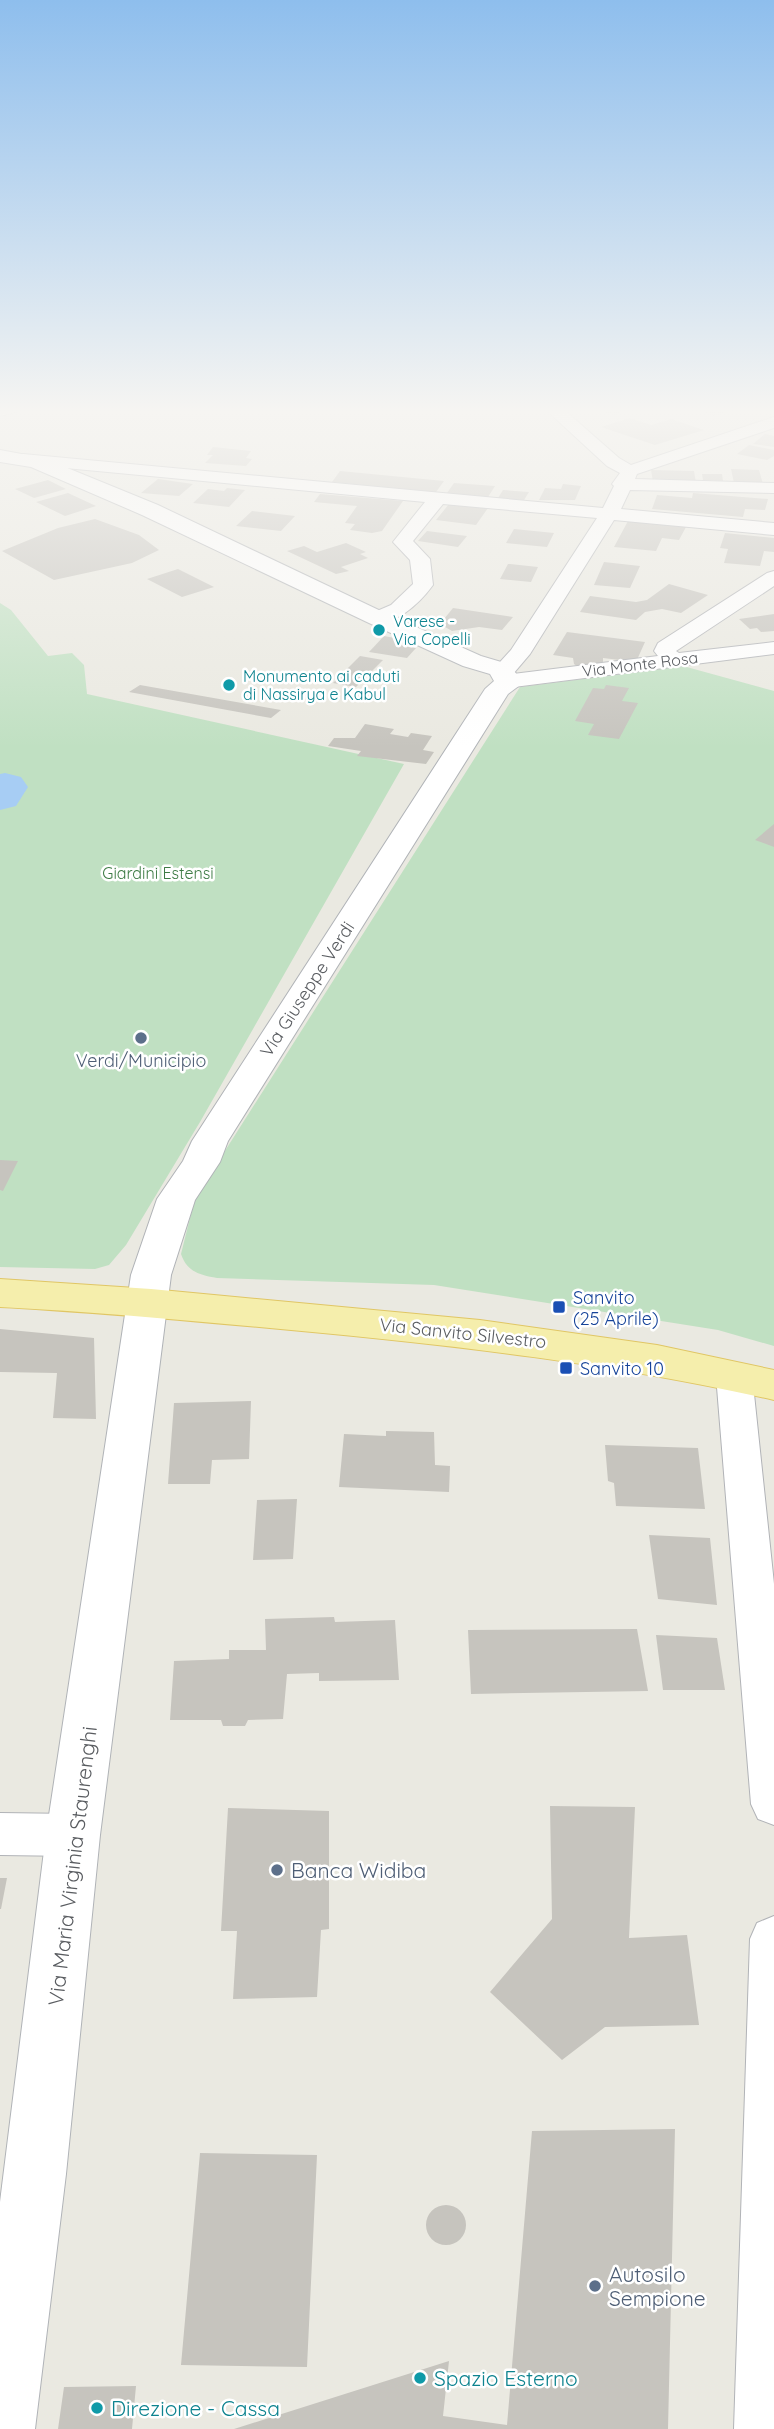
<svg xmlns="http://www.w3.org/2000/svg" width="774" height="2429" font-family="Quicksand,sans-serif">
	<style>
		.green { fill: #c0e0c2 }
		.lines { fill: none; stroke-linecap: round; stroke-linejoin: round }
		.river { fill: #a7cdf4; fill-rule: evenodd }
		.building { fill: #c6c4be }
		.street-casing { stroke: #b1b3b7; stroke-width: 2 }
		.secondary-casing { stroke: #b0b3b7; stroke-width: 2 }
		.primary-casing { stroke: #e0c665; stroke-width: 2 }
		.street { fill: #fff; fill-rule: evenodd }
		.secondary { fill: #fff; fill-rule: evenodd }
		.primary { fill: #f5eeac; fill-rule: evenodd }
		.culture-dot { fill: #0f9aa8; stroke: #fff; stroke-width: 2.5 }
		.service-dot { fill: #5c6f8a; stroke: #fff; stroke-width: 2.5 }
		.transit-dot { fill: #1a4fb4; stroke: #fff; stroke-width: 2.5 }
		.labels { text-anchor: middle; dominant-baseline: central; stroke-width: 5; stroke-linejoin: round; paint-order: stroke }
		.far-culture-label { font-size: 16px; fill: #0d838f; stroke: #fff; text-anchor: start }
		.far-street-label { font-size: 16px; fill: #595c60; stroke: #fff }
		.far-park-label { font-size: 16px; fill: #3d7b44; stroke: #fff }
		.street-label { font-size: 18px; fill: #595c60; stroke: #fff }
		.service-label { font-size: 18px; fill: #4e5e75; stroke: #fff }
		.transit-label { font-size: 18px; fill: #164399; stroke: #fff; text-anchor: start }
		.near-street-label { font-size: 21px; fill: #595c60; stroke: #fff }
		.near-service-label { font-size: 21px; fill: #4e5e75; stroke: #fff; text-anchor: start }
		.near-culture-label { font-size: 21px; fill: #0d838f; stroke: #fff; text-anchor: start }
	</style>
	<rect width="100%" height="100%" fill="#eae9e1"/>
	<path class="green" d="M0,603L11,610L48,656L72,653L84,665L87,694L404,764L200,1122L126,1245L109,1265L95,1269L0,1267Z
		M683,666L774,691V1346L718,1330L434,1285L217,1278C200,1275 187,1272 181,1254L195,1198L520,687Z"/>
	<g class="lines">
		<path class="river" d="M5,773L21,777L28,787L16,806L0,810V774Z"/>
	</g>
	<path class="building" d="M597,408H626L615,415L593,410Z
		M693,408H740V409L713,416Z
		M630,418L651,425L671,419L704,430L655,445L601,427Z
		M765,434L774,436V447L753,444Z
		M749,445L774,450V456L767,460L737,454Z
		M213,447L251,451L246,458L252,459L246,466L205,463L213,455H207Z
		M731,469L759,470L763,484L734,483Z
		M651,470L694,471L696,483L653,482Z
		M340,471L444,481L436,492L332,482Z
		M702,474H722L723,481L703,480Z
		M158,479L193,484L179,496L141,493Z
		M48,480L66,489L34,498L15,489Z
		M454,483L495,486L488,497L447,493Z
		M563,484L581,486L575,500H539L545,488L561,489Z
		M227,488L245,490L229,507L193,503L208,489L224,491Z
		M503,490L529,492L524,500L498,498Z
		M68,493L96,506L65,516L36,502Z
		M693,493L768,499L765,510L745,509L743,517L652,509L657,495L692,498Z
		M320,494L403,501L382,531L372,533L350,530L355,524L345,523L357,506L314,502Z
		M449,504L488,508L476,525L436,520Z
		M252,511L295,516L281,531L236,526Z
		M95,519L139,535L159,550L132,563L54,580L2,551L58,528Z
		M628,521L686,527L679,540L662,538L656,551L614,547Z
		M514,529L554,533L547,547L506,543Z
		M427,531L467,536L458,547L418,541Z
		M725,533L774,538V552L764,551L760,566L724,563L728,549L720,548Z
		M346,543L366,552L360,554L368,558L341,567L349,571L336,574L287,551L304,546L317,552Z
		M604,562L640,566L630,588L594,585Z
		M508,564H510L538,567L531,582L500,579Z
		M178,569L214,587L182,597L147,579Z
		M669,584L708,595L681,613L662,609L645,612L636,620L580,612L590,596L636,602L647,600Z
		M453,608L513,617L502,630L479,627L452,631L440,624Z
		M774,614V631L761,632L757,628L750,629L739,619Z
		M567,632L645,642L636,662L603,658V664L578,667L574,664L573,658L553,655Z
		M384,636L400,639L395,644L416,648L407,658L369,652Z
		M360,656L383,660L356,687L333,683Z
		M140,685L281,710L271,718L129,692Z
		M606,685L629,688L622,701L638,703L619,739L588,735L594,724L575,721L593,688L604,689Z
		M365,724L394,729L390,734L408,737L411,733L432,736L423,750L434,752L426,764L357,756L361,751L328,746L334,738H355Z
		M774,824V847L755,840Z
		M0,1160L18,1161L3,1191L0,1190Z
		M0,1329L94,1338L96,1419L53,1418L57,1373L0,1372Z
		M251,1401L249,1459L212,1460L210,1484H168L174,1403Z
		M386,1431L434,1432L435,1465L450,1466L449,1492L339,1487L344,1434L386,1436Z
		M605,1445L698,1448L705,1509L616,1506L614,1483L608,1481Z
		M297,1499L293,1559L253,1560L257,1500Z
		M649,1535L710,1538L717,1605L658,1599Z
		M334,1617L335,1622L395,1620L399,1680L319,1681V1673L287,1674L283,1719L248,1720L245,1726H223L221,1720H170L174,1661L229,1659V1650H266L265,1619Z
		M637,1629L648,1691L471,1694L468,1630Z
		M656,1635L717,1638L725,1690H663Z
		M550,1806L635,1807L629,1938L687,1935L699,2025L605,2027L562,2060L490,1992L552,1919Z
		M228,1808L329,1811V1929L321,1930L317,1997L233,1999L237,1931H221Z
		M0,1878H7L1,1909H0Z
		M675,2129L668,2429H234L449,2361L443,2416L507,2425L532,2131Z
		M200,2153L317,2155L307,2367L181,2365Z
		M426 2225a20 20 0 1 1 40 0a20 20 0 1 1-40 0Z
		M136,2386L132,2429H58L64,2387Z"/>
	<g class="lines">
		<defs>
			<path id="street" d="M0,408H21L19,411L0,416Z
				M544,408H562L619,458L631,465L774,417V428L637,474L635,479L774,483V493L630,490L621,509L774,523V535L614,520L530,654L513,674L658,656L654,651L658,643L767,573L774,571V586L676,651L679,653L774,642V654L506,688L498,686L495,681L497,677L491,672L511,650L597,518L443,504L413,541L430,559L433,585C420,603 394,628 370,622L367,618L370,614L391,605L413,584L410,560L393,542L425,502L23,464L14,459L23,454L603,508L614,486L612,484L620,473L607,466Z
				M734,1362L747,1366L752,1375L774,1584V1825L758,1819L751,1804L716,1375L721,1366Z
				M0,1813L73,1814L89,1820L96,1835L89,1850L73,1856L0,1855Z
				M774,1916V2429H734L750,1939L757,1923Z"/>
			<path id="secondary" d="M0,450L43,458L158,505L385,613L481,656L508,664L519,677L520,685L508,694L228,1141L220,1162L195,1200L171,1275L100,1835L66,2174L35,2429H0V2202L46,1835L131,1275L157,1199L183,1161L192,1141L485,689L494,681L490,674L463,666L369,623L142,515L31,467L0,462Z"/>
			<path id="primary" d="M0,1279L151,1289L480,1320L657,1345L774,1370V1400C614,1364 454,1345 291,1330C194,1321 97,1312 0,1307Z"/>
		</defs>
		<use href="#street" class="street-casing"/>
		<use href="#secondary" class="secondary-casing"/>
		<use href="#primary" class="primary-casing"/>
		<use href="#street" class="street"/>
		<use href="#secondary" class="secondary"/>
		<use href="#primary" class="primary"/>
	</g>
	<linearGradient id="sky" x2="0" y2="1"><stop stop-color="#8ebeed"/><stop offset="0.55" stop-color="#f6f5f2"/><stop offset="1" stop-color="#f6f5f2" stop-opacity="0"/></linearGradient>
	<rect width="774" height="748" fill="url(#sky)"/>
	<g class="culture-dot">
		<circle cx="379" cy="630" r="7"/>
		<circle cx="229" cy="685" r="7"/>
		<circle cx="420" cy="2378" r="7"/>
		<circle cx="97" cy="2408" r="7"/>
	</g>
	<g class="service-dot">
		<circle cx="141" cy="1038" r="7"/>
		<circle cx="277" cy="1870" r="7"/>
		<circle cx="595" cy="2286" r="7"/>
	</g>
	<g class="transit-dot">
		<rect x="552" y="1300" width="14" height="14" rx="3.5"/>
		<rect x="559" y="1361" width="14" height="14" rx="3.5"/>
	</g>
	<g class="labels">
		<g class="far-culture-label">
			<text x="393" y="621">Varese -<tspan x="393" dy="18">Via Copelli</tspan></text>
			<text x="243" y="676">Monumento ai caduti<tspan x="243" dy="18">di Nassirya e Kabul</tspan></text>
		</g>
		<g class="far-street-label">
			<text transform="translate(640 664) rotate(-7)">Via Monte Rosa</text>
		</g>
		<g class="far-park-label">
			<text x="158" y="873">Giardini Estensi</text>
		</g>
		<g class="street-label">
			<text transform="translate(307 989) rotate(-57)">Via Giuseppe Verdi</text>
			<text transform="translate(463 1333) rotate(6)">Via Sanvito Silvestro</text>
		</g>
		<g class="service-label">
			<text x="141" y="1060">Verdi/Municipio</text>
		</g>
		<g class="transit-label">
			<text x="573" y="1297">Sanvito<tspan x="573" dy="21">(25 Aprile)</tspan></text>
			<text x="580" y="1368">Sanvito 10</text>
		</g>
		<g class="near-street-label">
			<text transform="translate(72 1866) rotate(-83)">Via Maria Virginia Staurenghi</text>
		</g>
		<g class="near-service-label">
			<text x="291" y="1870">Banca Widiba</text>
			<text x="609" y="2274">Autosilo<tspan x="609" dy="24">Sempione</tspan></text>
		</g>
		<g class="near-culture-label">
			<text x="434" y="2378">Spazio Esterno</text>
			<text x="111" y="2408">Direzione - Cassa</text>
		</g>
	</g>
</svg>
